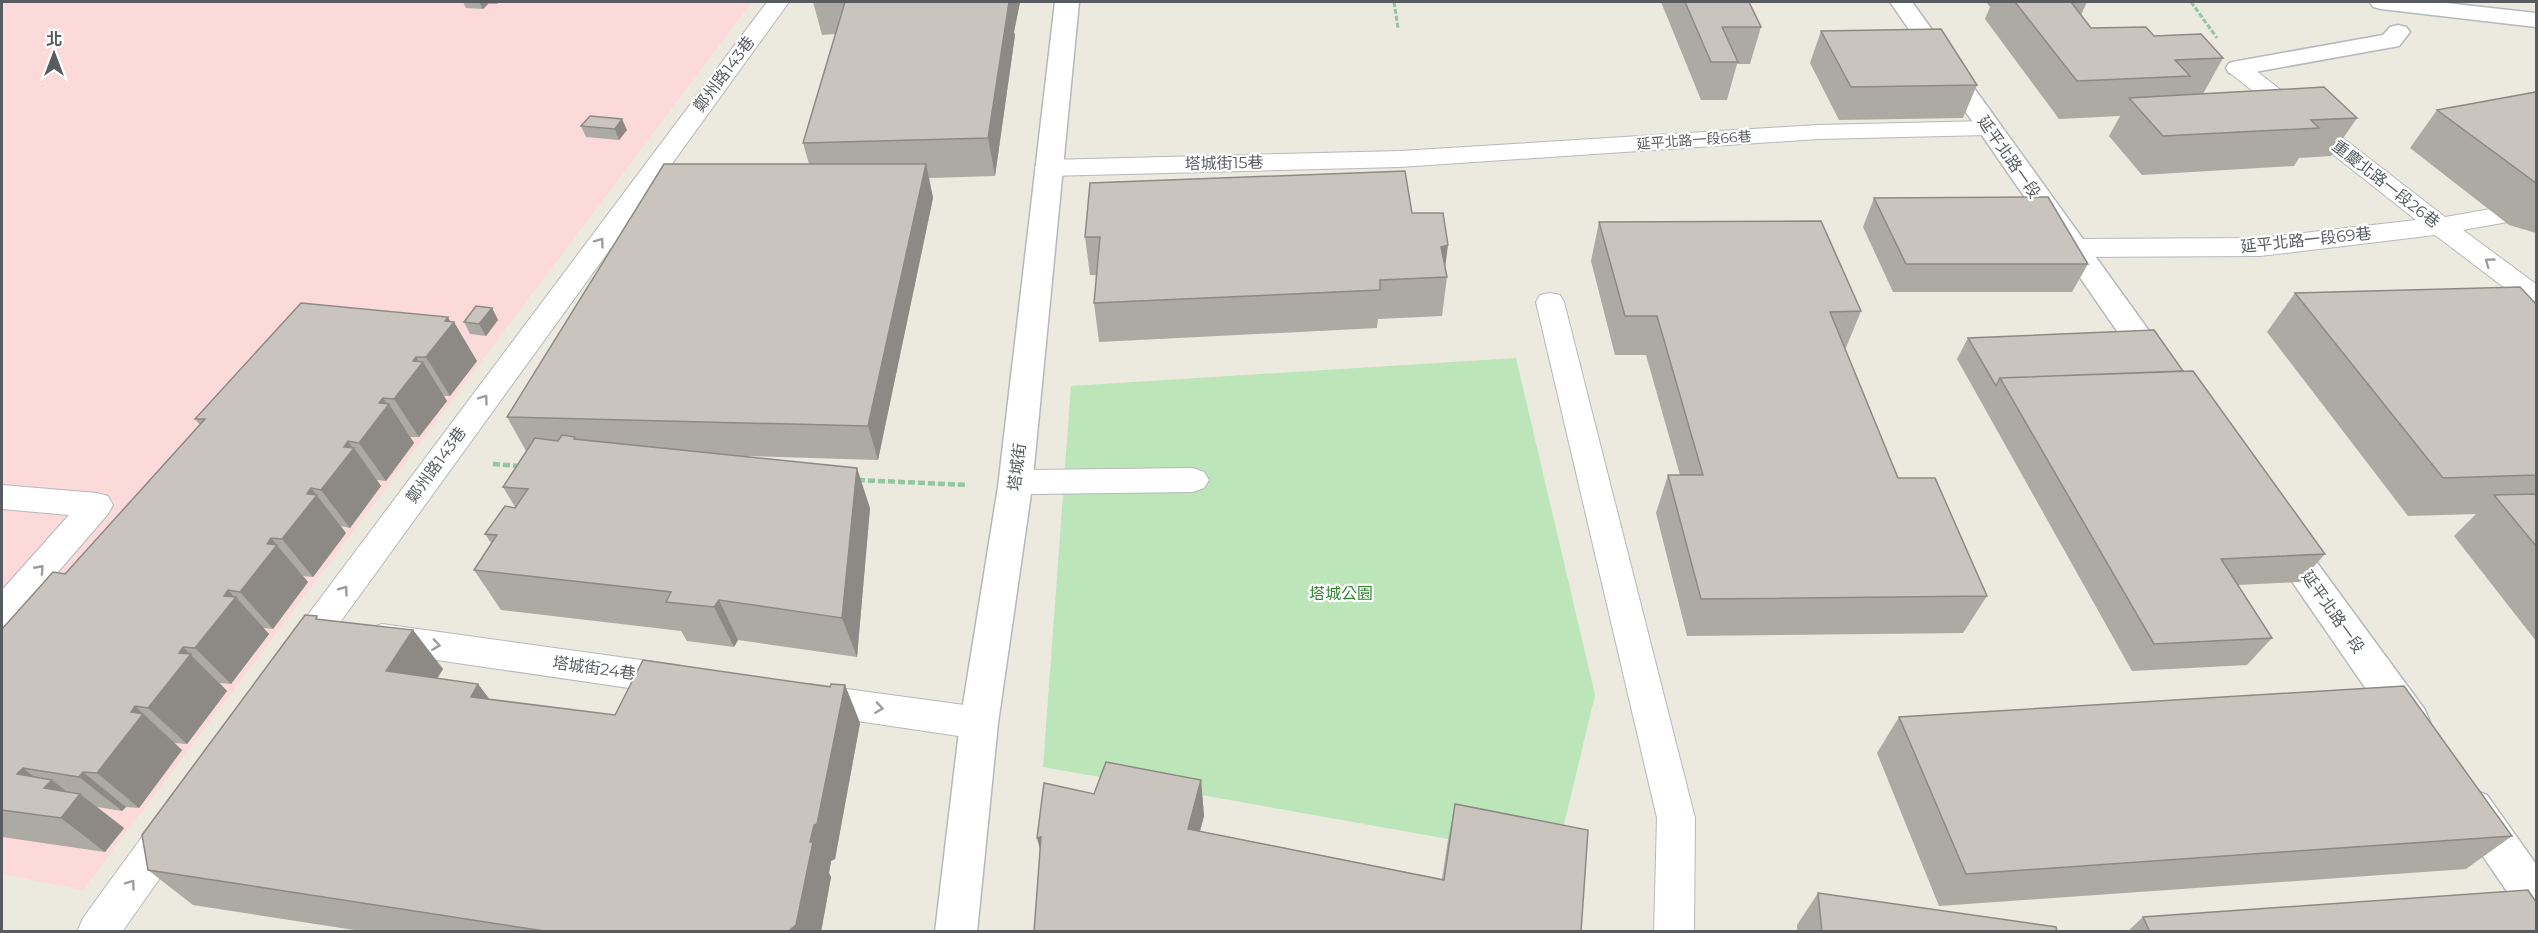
<svg xmlns="http://www.w3.org/2000/svg" width="2538" height="933" font-family="Montserrat,'Noto Sans TC',sans-serif">
	<style>
		.medical { fill: #fcdad9 }
		.green { fill: #bce5ba }
		.lines { fill: none; stroke-linecap: round; stroke-linejoin: round }
		.service-casing { stroke: #b5b8bd; stroke-width: 2 }
		.pedestrian-casing { stroke: #b5b8bd; stroke-width: 3 }
		.tertiary-casing { stroke: #b5b8bd; stroke-width: 3 }
		.path-far1 { stroke: #92c79f; stroke-width: 3; stroke-dasharray: 5 2; stroke-linecap: butt }
		.path { stroke: #92c79f; stroke-width: 4.5; stroke-dasharray: 7 3; stroke-linecap: butt }
		.service { fill: #fff; fill-rule: evenodd }
		.pedestrian { fill: #fff; fill-rule: evenodd }
		.tertiary { fill: #fff; fill-rule: evenodd }
		.wall { fill: #ada9a3 }
		.shaded-wall { fill: #8d8a85 }
		.building { fill: #c9c5be; stroke: #8d8a85; stroke-width: 1.5 }
		.oneway { stroke: #9b9da0 }
		.labels { text-anchor: middle; dominant-baseline: central; stroke-width: 4.5; stroke-linejoin: round; paint-order: stroke }
		.far-street-label { font-size: 14px; fill: #585c61; stroke: #fff }
		.street-label { font-size: 16px; fill: #585c61; stroke: #fff }
		.park-label { font-size: 16px; fill: #328632; stroke: #fff }
	</style>
	<rect width="100%" height="100%" fill="#ece9df"/>
	<path class="medical" d="M2,2H752L83,890L2,874Z"/>
	<path class="green" d="M1516,358L1595,695L1556,858L1043,767L1071,386Z"/>
	<g class="lines">
		<defs>
			<path id="service" d="M767,2H789L310,664L298,669L286,664L280,654L286,644Z
				M2238,61L2246,63L2445,217L2536,201V217L2463,230L2536,284V306L2526,304L2435,235L2260,256L2074,257L2064,254L2060,248L2064,242L2074,239L2260,238L2416,220L2230,73L2226,68L2230,63Z
				M1988,121L1997,123L2000,128L1997,133L1988,135L1818,139L1400,167L1048,176L1039,173L1035,168L1039,163L1048,160L1400,151L1818,125Z
				M1550,293L1560,295L1564,302L1695,818L1694,932H1654L1657,818L1536,302L1540,295Z
				M1193,468L1204,472L1209,480L1204,488L1193,492L1031,494L1015,499L1004,495L999,487L1004,479L1030,470Z
				M2,485L97,493L108,496L113,505L108,514L14,623L2,627V590L69,515L2,509Z
				M382,624L677,665L690,669L695,680L690,691L677,695L382,652L370,648L365,638L370,628Z
				M810,684L979,707L992,712L997,723L992,734L979,739L810,714L797,710L792,699L797,688Z
				M172,810L186,815L191,828L186,841L122,932H77L83,918L158,815Z"/>
			<path id="pedestrian" d="M2398,25L2406,27L2410,32L2399,46L2238,75L2229,73L2226,68L2229,63L2238,61L2383,35L2390,27Z"/>
			<path id="tertiary" d="M1055,2H1079L1032,487L998,723L977,932H935L960,723L998,487Z
				M1890,2H1912L2170,360L2174,368L2170,376L2159,379L2148,376Z
				M2370,2H2437L2536,13V27L2381,9L2373,7Z
				M2281,526L2293,530L2425,710L2430,722L2425,734L2411,739L2397,734L2269,548L2264,539L2269,530Z
				M2473,790L2487,795L2536,864V918L2521,912L2459,821L2453,808L2459,795Z"/>
		</defs>
		<use href="#service" class="service-casing"/>
		<use href="#pedestrian" class="pedestrian-casing"/>
		<use href="#tertiary" class="tertiary-casing"/>
		<path class="path-far1" d="M1394,2L1398,28
			M2191,2L2217,38"/>
		<path class="path" d="M493,464L521,466
			M858,480L968,485"/>
		<use href="#service" class="service"/>
		<use href="#pedestrian" class="pedestrian"/>
		<use href="#tertiary" class="tertiary"/>
	</g>
	<path class="wall" d="M463,2H500L497,4H488L483,9L466,8Z
		M813,2H1020L1014,32L1015,35L995,176L929,178L933,198L878,460L746,456L870,508L857,657L738,640L734,647L687,641L681,631L501,610L474,570L491,543L485,534L515,507L503,487L526,451L507,417L809,164L803,143L836,34L822,35Z
		M1661,2H1749L1761,27L1750,64H1737L1727,100H1701Z
		M1986,2H2087L2081,15L2091,28L2154,36L2223,58L2203,94L2357,118L2331,156L2299,158L2294,166L2142,175L2109,136L2120,116L2059,119L1985,19L1990,7Z
		M1821,31L1977,85L1963,118L1839,120L1810,63Z
		M2536,92V233L2509,225L2410,148L2437,110Z
		M581,126L627,130L619,140L586,137Z
		M1874,198L2088,264L2072,292H1893L1863,227Z
		M1412,213L1445,267L1447,277L1442,316L1378,319L1377,328L1099,342L1094,303L1097,275H1090L1085,237Z
		M1599,222L1861,311L1845,350L1898,478L1987,596L1963,633L1687,636L1656,513L1668,475H1680L1646,355H1615L1591,261Z
		M2295,293L2536,304V641L2454,536L2476,514L2408,516L2267,332Z
		M492,308L498,320L486,336L470,334L464,322Z
		M451,322L477,361L450,396H444L447,401L419,437H410L414,443L386,481L377,480L381,486L350,528L341,526L346,533L313,577L303,576L308,582L273,629L263,628L269,634L231,684L220,683L227,691L187,744L174,743L182,750L139,808L126,807L122,811L97,807L124,828L105,852L2,837V629L65,574L200,425L195,419Z
		M1968,338L2183,371L2325,554L2300,582L2238,585L2272,638L2247,665L2132,671L1957,359Z
		M320,620L413,630L443,669L437,678L491,700L615,715L845,685L860,723L835,859L831,861L829,873L831,877L821,932H367L193,905L148,870Z
		M1899,717L2512,836L2466,869L1939,906L1877,753Z
		M1201,780L1204,816L1200,831L1442,879L1448,840L1455,804L1581,932L1040,851L1094,794Z
		M1818,893L2057,932H1797V925Z
		M2143,917L2536,932H2127Z"/>
	<path class="shaded-wall" d="M479,2H487L488,4L483,9Z
		M1009,2H1020L1014,32L1015,35L995,176L988,138Z
		M622,119L627,130L619,140L615,129Z
		M926,164L933,198L878,460L868,426Z
		M1448,245L1444,277L1441,247Z
		M492,308L498,320L486,336L479,324Z
		M448,317L452,325L454,322L477,361L450,396L426,357L445,321Z
		M416,357L421,365L423,362L447,401L419,437L394,399L413,361Z
		M383,398L388,405L389,404L414,443L386,481L359,443L379,403Z
		M348,441L353,449L354,448L381,486L350,528L321,490L344,447Z
		M857,468L870,508L857,657L842,618Z
		M311,488L346,533L313,577L282,539L307,494Z
		M271,538L308,582L273,629L240,592L267,544Z
		M228,590L235,598L236,597L269,634L231,684L195,648Z
		M719,600L738,640L734,647L714,607Z
		M413,630L443,669L418,709L386,671Z
		M183,647L227,691L187,744L148,708L179,653Z
		M478,684L507,722L471,697Z
		M845,685L860,723L835,859L831,861L829,873L831,877L821,932H787L810,842Z
		M135,706L182,750L139,808L97,773L131,712Z
		M23,768L46,786L52,780L76,799L80,794L124,828L105,852L61,818L17,774Z
		M83,772L126,807L122,811L79,777Z
		M1201,780L1204,816L1191,864L1188,829Z
		M1041,837L1046,873L1037,838Z"/>
	<path class="building" d="M845,2H1009L988,138L803,143Z
		M1685,2H1749L1761,27H1722L1738,62H1711Z
		M2015,2H2071L2091,28L2146,27L2154,36L2201,34L2223,58L2175,60L2190,76L2077,81Z
		M1941,29L1977,85L1851,87L1821,31Z
		M2324,87L2357,118L2311,120L2319,128L2163,136L2129,98Z
		M2536,92V183L2437,110Z
		M590,116L622,119L615,129L581,126Z
		M664,164H926L868,426L507,417Z
		M1405,171L1412,213H1443L1448,245L1441,247L1447,277L1380,280V290L1094,303L1100,237H1085L1090,183Z
		M2048,197L2088,264H1906L1874,198Z
		M1821,221L1861,311L1830,312L1898,478H1935L1987,596L1701,599L1668,475H1703L1657,316H1625L1599,222Z
		M2520,287L2536,304V475L2443,478L2295,293Z
		M301,303L448,317L445,321L454,322L426,357H416L413,361L423,362L394,399L383,398L379,403L389,404L359,443L348,441L344,447L354,448L321,490L311,488L307,494L317,495L282,539L271,538L267,544L277,545L240,592L228,590L224,596L236,597L195,648L183,647L179,653L191,654L148,708L135,706L131,712L143,714L97,773L83,772L79,777L23,768L17,774L52,780L44,788L80,794L61,818L2,810V629L53,572L65,574L205,419H195Z
		M476,306L492,308L479,324L464,322Z
		M2154,330L2183,371L2000,378L1996,386L1968,338Z
		M2193,371L2325,554L2221,559L2272,638L2154,644L2000,378Z
		M562,435L575,437L574,439L857,468L842,618L719,600L714,607L666,602L671,592L474,570L497,535L485,534L505,506L515,508L528,489L503,487L535,438L558,441Z
		M2536,494V546L2494,495Z
		M305,615L317,616L316,619L413,630L386,671L478,684L471,697L615,715L643,660L830,687L831,684L845,685L817,824L814,825L810,842H813L796,925L787,932H551L148,870L142,835Z
		M2404,686L2512,836L1966,874L1899,717Z
		M1106,762L1201,780L1188,829L1444,880L1455,804L1588,830L1581,932H1034L1041,837L1037,838L1044,783L1094,794Z
		M2528,890L2536,902V932H2150L2143,917Z
		M1818,893L2056,927L2057,932H1822Z"/>
	<defs><path id="oneway-chevron" d="M-2-3.5L2.5 0L-2 3.5" fill="none" stroke-width="1.6" stroke-linecap="round" stroke-linejoin="round" transform="scale(1.5)"/></defs>
	<g class="oneway">
		<use href="#oneway-chevron" transform="translate(600 242) rotate(-54)"/>
		<use href="#oneway-chevron" transform="translate(2489 262) rotate(-144)"/>
		<use href="#oneway-chevron" transform="translate(484 399) rotate(-54)"/>
		<use href="#oneway-chevron" transform="translate(40 569) rotate(-48)"/>
		<use href="#oneway-chevron" transform="translate(344 590) rotate(-54)"/>
		<use href="#oneway-chevron" transform="translate(436 645) rotate(8)"/>
		<use href="#oneway-chevron" transform="translate(879 708) rotate(8)"/>
		<use href="#oneway-chevron" transform="translate(131 884) rotate(-54)"/>
	</g>
	<g class="labels">
		<g class="far-street-label">
			<text transform="translate(1694 140) rotate(-4)">延平北路一段66巷</text>
		</g>
		<g class="street-label">
			<text transform="translate(724 74) rotate(-53)">鄭州路143巷</text>
			<text transform="translate(2009 157) rotate(55)">延平北路一段</text>
			<text transform="translate(1224 163) rotate(-1)">塔城街15巷</text>
			<text transform="translate(2386 184) rotate(38)">重慶北路一段26巷</text>
			<text transform="translate(2306 240) rotate(-6)">延平北路一段69巷</text>
			<text transform="translate(436 465) rotate(-54)">鄭州路143巷</text>
			<text transform="translate(1017 467) rotate(-83)">塔城街</text>
			<text transform="translate(2333 612) rotate(55)">延平北路一段</text>
			<text transform="translate(594 668) rotate(8)">塔城街24巷</text>
		</g>
		<g class="park-label">
			<text x="1341" y="593">塔城公園</text>
		</g>
	</g>
	<rect width="2538" height="933" fill="none" stroke="#585c61" stroke-width="6"/>
	<g transform="translate(54 54)" stroke="#ffffff" stroke-width="4.5" paint-order="stroke">
	<path d="M0-4.5L10 22L0 15L-10 22Z" fill="#585c61"/>
	<text y="-9" font-size="16" font-weight="bold" text-anchor="middle" fill="#585c61">北</text>
	</g>
</svg>
